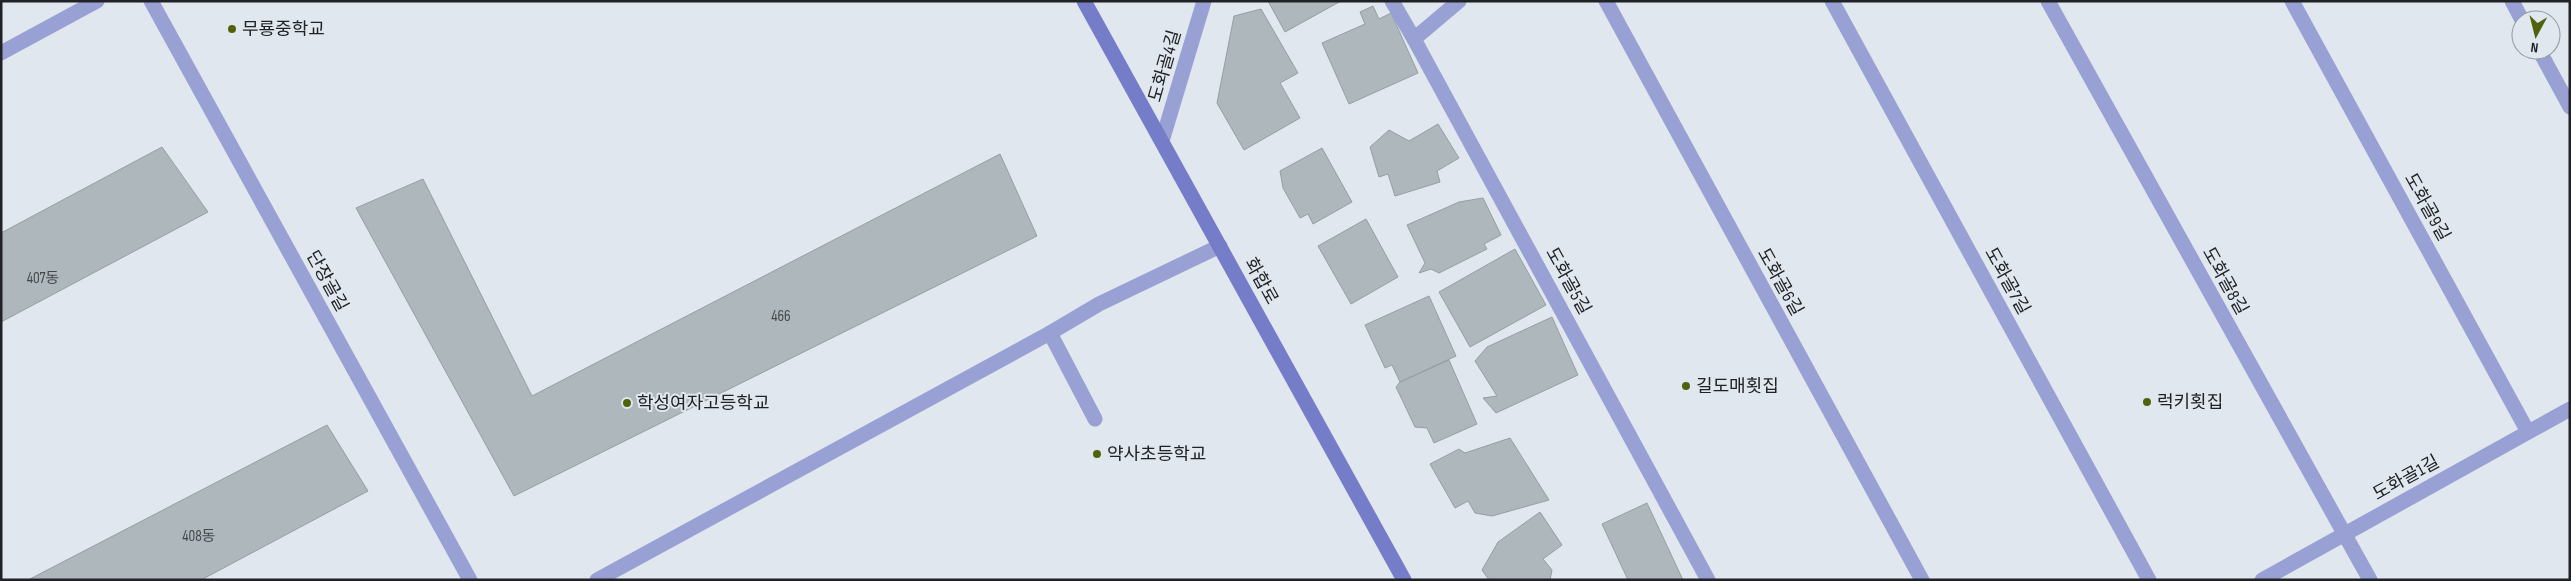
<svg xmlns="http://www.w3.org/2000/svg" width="2571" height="581" font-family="'Sofia Sans Condensed','Noto Sans KR',sans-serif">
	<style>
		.building { fill: #aeb8bc; stroke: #959ea2 }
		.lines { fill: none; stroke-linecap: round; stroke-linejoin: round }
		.lane { stroke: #99a1d4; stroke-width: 15 }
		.street { stroke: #99a1d4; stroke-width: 15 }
		.secondary { stroke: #757dc8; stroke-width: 15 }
		.poi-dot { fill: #50620b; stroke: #e0e7ee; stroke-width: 2 }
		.labels { text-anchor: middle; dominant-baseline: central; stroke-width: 4; stroke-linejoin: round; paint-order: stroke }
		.number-label { font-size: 15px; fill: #44484b }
		.poi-label { font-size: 18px; fill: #202225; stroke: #e0e7ee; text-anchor: start }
		.street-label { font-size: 18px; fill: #202225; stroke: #e0e7ee }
	</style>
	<rect width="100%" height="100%" fill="#e0e7ee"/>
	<path class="building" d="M1268,1H1341L1285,32Z
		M1373,6L1379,19L1391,13L1418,73L1349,104L1322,43L1365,24L1360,12Z
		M1261,9L1298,73L1280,83L1300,118L1244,150L1217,103L1234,16Z
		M1438,124L1459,158L1437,171L1440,182L1395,196L1388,174L1379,177L1370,147L1389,130L1409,141Z
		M162,147L208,212L1,322V233Z
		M1322,148L1352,202L1313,224L1308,214L1300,218L1283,188L1280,171Z
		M1000,154L1037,236L514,496L356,208L423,179L532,396Z
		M1483,198L1501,235L1484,244L1487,249L1439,273L1431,269L1419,273L1425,263L1407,225L1459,202Z
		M1366,219L1398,277L1351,304L1318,246Z
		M1515,249L1546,305L1470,347L1439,292Z
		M1429,296L1456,356L1400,382L1392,365L1385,368L1365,325Z
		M1552,317L1578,375L1496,413L1483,398L1497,396L1475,361L1487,347Z
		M1449,360L1477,424L1434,443L1427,428L1415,427L1396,387L1400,382Z
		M327,425L368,491L201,580H28Z
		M1510,438L1549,500L1492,516L1475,513L1468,501L1455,508L1430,464L1459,449L1465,453Z
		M1647,503L1683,580H1628L1602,524Z
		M1540,512L1562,545L1543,559L1552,570L1550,580H1489L1482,570L1498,542Z"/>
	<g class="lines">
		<path class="lane" d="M1606,1L1922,580
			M1832,1L2149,580
			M2292,1L2528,432
			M2512,1L2522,20
			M1414,39L1459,1
			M2539,50L2570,107
			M1,53L97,1
			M1095,419L1050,333L1099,304L1220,246
			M2262,580L2570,409"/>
		<path class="street" d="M151,1L470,580
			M1392,1L1414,39L1708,580
			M2048,1L2370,580
			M1162,141L1204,1
			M597,580L1050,333"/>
		<path class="secondary" d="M1084,1L1404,580"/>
	</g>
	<g class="poi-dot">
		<circle cx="232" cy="29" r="5"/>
		<circle cx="1686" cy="386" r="5"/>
		<circle cx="2147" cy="402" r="5"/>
		<circle cx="627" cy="403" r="5"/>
		<circle cx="1097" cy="454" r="5"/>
	</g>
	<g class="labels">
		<g class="number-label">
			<text x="43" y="278">407동</text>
			<text x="781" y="316">466</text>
			<text x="199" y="536">408동</text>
		</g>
		<g class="poi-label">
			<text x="242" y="29">무룡중학교</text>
			<text x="1696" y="386">길도매횟집</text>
			<text x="2157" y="402">럭키횟집</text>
			<text x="637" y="403">학성여자고등학교</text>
			<text x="1107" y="454">약사초등학교</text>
		</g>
		<g class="street-label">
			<text transform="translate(1165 66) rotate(-74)">도화골4길</text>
			<text transform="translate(2427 207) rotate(61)">도화골9길</text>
			<text transform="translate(327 281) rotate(61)">단장골길</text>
			<text transform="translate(1261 281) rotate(61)">화합로</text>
			<text transform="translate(1568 281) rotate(61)">도화골5길</text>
			<text transform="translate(2007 281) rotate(61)">도화골7길</text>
			<text transform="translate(2225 281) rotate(61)">도화골8길</text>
			<text transform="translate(1780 282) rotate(61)">도화골6길</text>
			<text transform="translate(2406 478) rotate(-29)">도화골1길</text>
		</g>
	</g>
	<rect width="2571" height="581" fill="none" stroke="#202225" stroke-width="5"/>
	<g transform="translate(2536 35) rotate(187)"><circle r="24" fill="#e0e7ee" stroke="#93989e"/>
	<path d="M0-4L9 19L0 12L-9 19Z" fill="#50620b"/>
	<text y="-8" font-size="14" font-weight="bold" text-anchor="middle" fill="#202225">N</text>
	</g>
</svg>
